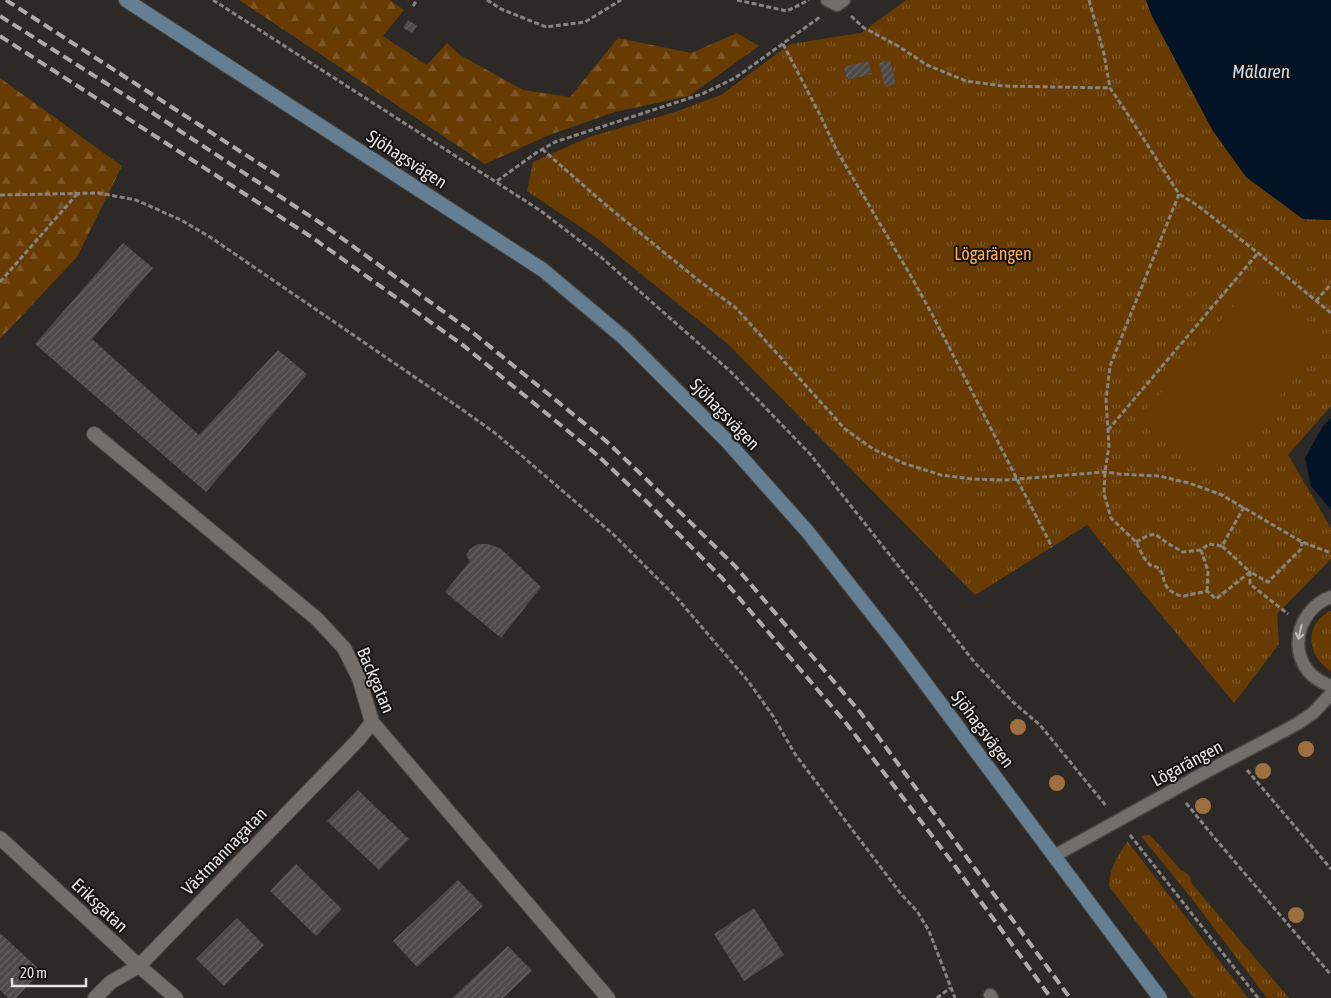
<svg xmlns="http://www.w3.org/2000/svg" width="1331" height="998" font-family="'Asap Condensed',sans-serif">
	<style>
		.grass { fill: url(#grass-tufts) }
		.forest { fill: url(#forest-firs) }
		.pitch { fill: #683b02 }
		.water { fill: #021426 }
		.building { fill: url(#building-hatch) }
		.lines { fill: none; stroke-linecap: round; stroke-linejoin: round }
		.service-casing { stroke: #474441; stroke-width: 15 }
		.minor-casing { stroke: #474441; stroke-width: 16 }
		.secondary-casing { stroke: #474441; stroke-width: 16 }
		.path { stroke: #878481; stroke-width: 3; stroke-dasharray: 5 2.5; stroke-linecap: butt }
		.service { stroke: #736e6a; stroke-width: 12 }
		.minor { stroke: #736e6a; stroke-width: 14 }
		.secondary { stroke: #647e94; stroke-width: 14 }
		.rail { stroke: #adaaa7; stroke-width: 4; stroke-dasharray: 10 5; stroke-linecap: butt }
		.tree { fill: #a06f3f }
		.oneway { stroke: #bebbb7 }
		.labels { text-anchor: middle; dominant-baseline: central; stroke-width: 4; stroke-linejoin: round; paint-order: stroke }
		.street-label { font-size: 18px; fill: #e6e4e1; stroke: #141211 }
		.park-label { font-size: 18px; fill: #fea954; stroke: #141211 }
		.water-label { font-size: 19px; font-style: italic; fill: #cddeee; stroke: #141211 }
	</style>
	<defs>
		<pattern id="grass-tufts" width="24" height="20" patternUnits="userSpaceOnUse" patternTransform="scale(1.25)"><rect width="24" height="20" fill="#683b02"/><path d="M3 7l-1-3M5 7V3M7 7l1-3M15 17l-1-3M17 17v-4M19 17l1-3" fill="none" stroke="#7e5727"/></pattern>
		<pattern id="forest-firs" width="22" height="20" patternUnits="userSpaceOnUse" patternTransform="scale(1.25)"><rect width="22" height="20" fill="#683b02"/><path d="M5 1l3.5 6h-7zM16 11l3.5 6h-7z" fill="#7e5727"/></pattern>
		<pattern id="building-hatch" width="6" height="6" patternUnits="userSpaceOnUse" patternTransform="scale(1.25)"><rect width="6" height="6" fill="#4d4946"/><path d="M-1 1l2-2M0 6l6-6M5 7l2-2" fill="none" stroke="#676360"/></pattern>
	</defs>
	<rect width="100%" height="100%" fill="#2d2926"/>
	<path class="grass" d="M906,0H1146L1152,16L1213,131L1278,200L1303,219L1331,220V406L1288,455L1331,528V559L1277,614L1279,644L1234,703L1087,525L975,595L728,344L594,236L527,191L533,162L589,137L675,112L721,95L790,44L861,33L869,27Z
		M1329,611H1331V671C1313,661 1304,637 1319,619C1322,616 1326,614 1329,611Z
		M1150,835L1181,870C1187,872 1192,878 1192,884L1289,998H1267L1189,895L1141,836Z
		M1128,841V842L1248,998H1194L1109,886C1111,865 1116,858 1128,841Z"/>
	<path class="forest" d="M239,0H390L404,10L383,36L427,65L447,43L460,55L523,90L570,97L618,38L691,53L737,33L759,46L689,96L615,112L549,135L485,164Z
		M0,78L122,166L77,257L0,339Z"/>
	<path class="pitch" d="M1256,279L1328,339L1214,474L1143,414Z"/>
	<path class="water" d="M1146,0H1331V220L1303,219L1246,177L1213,131L1152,16Z
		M1331,418V510L1311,486L1305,458L1323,426Z"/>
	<path class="building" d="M408,20L417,26L412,33L403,28Z
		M890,60L896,84L885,87L879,63Z
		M868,61L872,74L847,80L844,67Z
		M123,243L153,268L92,339L199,435L278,350L307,374L206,492L35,344Z
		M478,544H488L500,548L541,587L501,638L445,592L470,561L466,555L470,549Z
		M358,790L409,839L379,870L327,821Z
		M296,864L342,909L316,936L270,891Z
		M458,880L483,906L417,967L393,941Z
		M754,908L784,955L744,981L714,934Z
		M237,918L264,945L224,986L196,959Z
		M0,933L41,971L16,998H8L0,990Z
		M508,946L532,971L503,998H452Z"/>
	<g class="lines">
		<defs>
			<path id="service" d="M827,0L837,5L844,0
				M1331,597C1301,608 1288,645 1308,671C1314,678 1323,683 1331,686
				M1054,856L1204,773L1297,724L1313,713L1331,694
				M990,995L992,998"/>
			<path id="minor" d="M94,434L317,619L344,648L359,678L372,722L608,998
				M0,838L139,966L176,998
				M95,998L111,982L139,966L359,739L372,722"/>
			<path id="secondary" d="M126,0L543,270L624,338L726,440L807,531L896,644L1160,998"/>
		</defs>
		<use href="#service" class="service-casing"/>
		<use href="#minor" class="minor-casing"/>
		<use href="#secondary" class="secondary-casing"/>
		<path class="path" d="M213,0L541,211L602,258L731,372L810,454L975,663L1013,702L1040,725L1107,807
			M487,0L501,9L546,27L585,22L621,0
			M737,0L787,11L809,0
			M1089,0L1104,54L1110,88L1125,110L1179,194L1197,205L1258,253L1331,313
			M413,6L417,0
			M851,16L864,28L898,46L927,65L966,81L1003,86L1110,88
			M783,44L819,113L837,151L912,278L933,316L1052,547
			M542,149L607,206L698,280L736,308L845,429L873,449L903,463L941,475L972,479L1005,480L1105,472L1119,474L1159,476L1189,483L1222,495L1302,542L1331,553
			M497,181L536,153L555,142L702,94L735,78L820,17
			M1179,194L1110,366L1106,400L1109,446L1105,472L1104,494L1111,518L1136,542L1144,558L1150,565L1157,567L1162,573L1165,584L1169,590L1178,595L1184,596L1207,591L1216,599L1250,572L1268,582L1301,549L1302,542
			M0,195L99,193L136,200L181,220L210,237L460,408L495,433L613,534L677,598L748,681L773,716L795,754L901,894L917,911L929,931L955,998
			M0,282L78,193
			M1316,301L1331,284
			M1108,430L1258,253
			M1244,507L1222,546L1250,572V584L1288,614
			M1136,542L1147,536L1155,534L1167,543L1183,552L1201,550
			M1207,591L1208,571L1201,550L1209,544L1222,546
			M1247,770L1331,869
			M1186,803L1213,836L1331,975
			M1130,835L1258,998
			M937,998L950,988"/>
		<use href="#service" class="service"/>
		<use href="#minor" class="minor"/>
		<use href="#secondary" class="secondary"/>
		<path class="rail" d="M6,0L283,179
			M0,16L145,108L322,224L472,332L606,441L646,479L735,566L860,712L1070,998
			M0,36L313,238L464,346L596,454L646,501L722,578L846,723L952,862L1051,998"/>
	</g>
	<g class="tree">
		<circle cx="1018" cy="727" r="8"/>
		<circle cx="1306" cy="749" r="8"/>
		<circle cx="1263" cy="771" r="8"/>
		<circle cx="1057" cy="783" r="8"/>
		<circle cx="1203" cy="806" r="8"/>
		<circle cx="1296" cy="915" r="8"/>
	</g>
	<defs><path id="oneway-shaft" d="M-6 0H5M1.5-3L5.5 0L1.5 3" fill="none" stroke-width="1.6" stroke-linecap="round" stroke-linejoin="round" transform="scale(1.25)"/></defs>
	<use class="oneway" href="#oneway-shaft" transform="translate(1300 632) rotate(103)"/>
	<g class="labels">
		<g class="street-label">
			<text transform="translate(407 159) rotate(33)">Sjöhagsvägen</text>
			<text transform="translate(725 414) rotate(46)">Sjöhagsvägen</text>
			<text transform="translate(376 680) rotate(67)">Backgatan</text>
			<text transform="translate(983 729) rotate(53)">Sjöhagsvägen</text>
			<text transform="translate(1187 763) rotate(-28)">Lögarängen</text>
			<text transform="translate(224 851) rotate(-46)">Västmannagatan</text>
			<text transform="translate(100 905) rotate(43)">Eriksgatan</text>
		</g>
		<g class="park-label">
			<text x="993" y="253">Lögarängen</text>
		</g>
		<g class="water-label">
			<text x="1261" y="71">Mälaren</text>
		</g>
	</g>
	<path d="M12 978v8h74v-8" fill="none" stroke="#e6e4e1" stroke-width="2.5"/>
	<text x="20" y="978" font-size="15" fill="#e6e4e1" stroke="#141211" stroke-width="4" paint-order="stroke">20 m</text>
</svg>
